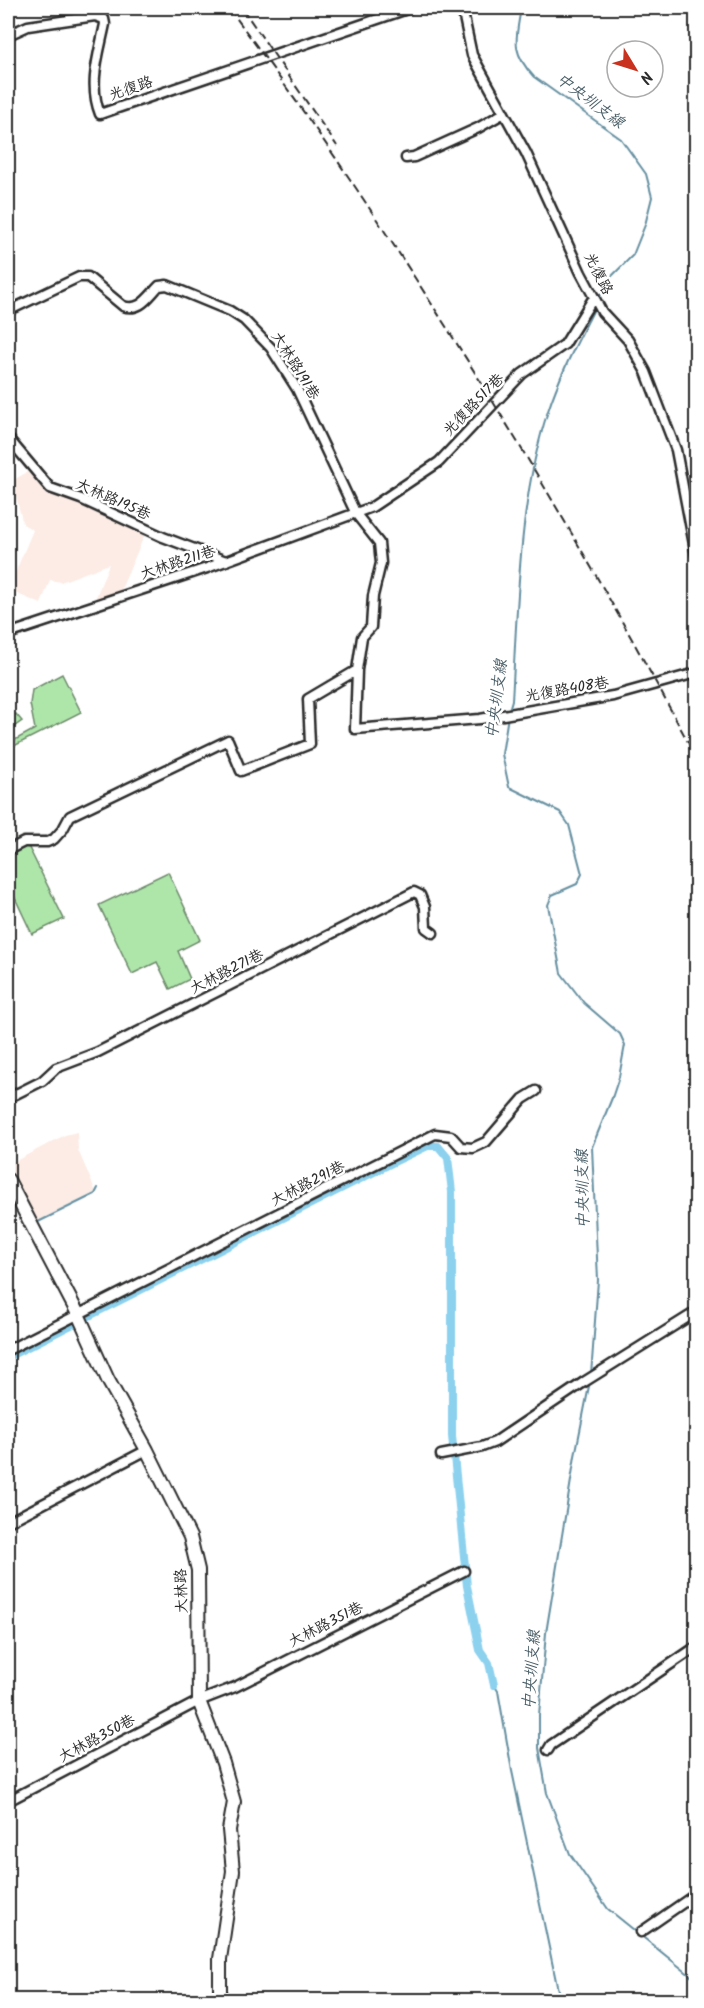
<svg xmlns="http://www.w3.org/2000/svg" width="704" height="2008" font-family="Kalam,'LXGW WenKai TC',sans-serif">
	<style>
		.built { fill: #fcece5 }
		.green { fill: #aee6aa; stroke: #6c886a; stroke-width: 1.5 }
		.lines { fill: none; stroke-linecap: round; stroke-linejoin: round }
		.stream { stroke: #658fa0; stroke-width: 2 }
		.canal { stroke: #8cd1ee; stroke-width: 8 }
		.street-casing { stroke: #2b2b2b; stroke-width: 13 }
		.secondary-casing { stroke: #2b2b2b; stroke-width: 16 }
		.street { stroke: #fff; stroke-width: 8 }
		.secondary { stroke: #fff; stroke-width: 12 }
		.rail { stroke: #2b2b2b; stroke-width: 2; stroke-dasharray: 9 4.5; stroke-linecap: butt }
		.labels { text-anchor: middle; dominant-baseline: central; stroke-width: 5; stroke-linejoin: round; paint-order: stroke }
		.street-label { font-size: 15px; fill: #2b2b2b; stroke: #fff }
		.water-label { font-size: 16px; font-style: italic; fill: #485d66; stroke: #fff }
	</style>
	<rect width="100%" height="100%" fill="#fff"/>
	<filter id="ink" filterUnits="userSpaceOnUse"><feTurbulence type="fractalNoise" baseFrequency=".0167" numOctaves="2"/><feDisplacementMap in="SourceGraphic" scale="12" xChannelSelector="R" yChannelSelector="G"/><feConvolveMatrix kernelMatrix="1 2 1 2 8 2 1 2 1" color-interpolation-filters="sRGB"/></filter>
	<g filter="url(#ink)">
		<path class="built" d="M27,472L46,489L145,534L119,594L94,602L109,564L61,582L50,580L41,604L8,590L33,530L23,524L12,481Z
			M77,1132L78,1150L96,1192L35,1223L8,1170V1165L65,1135Z"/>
		<path class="green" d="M62,674L81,712L8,749V719L16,714L22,721L11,729L15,740L35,729L30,704L32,690Z
			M22,845L29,848L64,919L32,934L8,883V852Z
			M168,872L200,940L178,951L190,979L170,989L157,962L132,974L99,905Z"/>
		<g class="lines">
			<path class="stream" d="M521,8C516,39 510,51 534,77L621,139L646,174L652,197L645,225L633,255L607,281L599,299
				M509,710L512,700C518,605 518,501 548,411C560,374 578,341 595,307
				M508,716L502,754L509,787L560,812L569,825L582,874L577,884L552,895L548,905L561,973L584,1003L620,1034L625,1045L619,1077L612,1098L592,1147L598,1280L591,1375
				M36,1223L95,1194L98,1188
				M590,1381L575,1456L546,1633L539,1715V1748L547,1793L570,1854L608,1909L696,1980
				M494,1685L498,1691L512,1771L560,2000"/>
			<path class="canal" d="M8,1357L394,1162L428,1146H438L448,1158L452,1192V1436L467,1586L480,1650L489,1663L494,1685"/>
			<defs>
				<path id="street" d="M462,8L472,55L526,153L581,273L602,312L628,340L646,372L676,450L696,555
					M8,35L28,26L95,16L104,19L105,24C99,54 88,84 100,114L410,8
					M406,158L414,157L478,128L504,113
					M8,311L79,277H88L123,306C140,312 148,297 159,286L167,285L230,311L244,320L271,348L297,389L356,514L379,543L381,563L373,596L371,627L362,637L357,670L308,699L310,744L241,771L228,740L70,816L63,829L54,839L47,842H24L8,850
					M8,438L50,488L81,499L163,537L226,561
					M8,634L207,568L372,507L439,462L522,374L565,344L594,297
					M357,670L355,729L480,719L613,696L696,673
					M8,1098L42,1081L56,1068L98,1052L414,892L420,895L425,907L426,928L433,933
					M8,1350L435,1134L451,1136L461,1147L473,1148L486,1142L523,1099L536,1091
					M441,1455L482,1447L495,1442L584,1382L696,1312
					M8,1522L147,1450
					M548,1750L551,1745L696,1647
					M8,1801L199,1701L235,1687L464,1571
					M641,1932L696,1894"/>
				<path id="secondary" d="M8,1180L78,1314L108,1380L147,1450L190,1537L198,1570L199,1701L223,1763L234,1802L229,1830L233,1871L220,1959V2000"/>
			</defs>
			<use href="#street" class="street-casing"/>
			<use href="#secondary" class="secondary-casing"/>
			<use href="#street" class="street"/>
			<use href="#secondary" class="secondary"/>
			<path class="rail" d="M229,8C283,82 337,158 387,235C498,404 601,578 696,757
				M242,8L337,146"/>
		</g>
	</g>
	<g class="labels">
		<g class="street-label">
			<text transform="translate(131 89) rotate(-19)">光復路</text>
			<text transform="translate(598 274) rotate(63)">光復路</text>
			<text transform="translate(295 366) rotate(58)">大林路191巷</text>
			<text transform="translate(474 405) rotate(-46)">光復路517巷</text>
			<text transform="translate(113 500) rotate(24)">大林路195巷</text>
			<text transform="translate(178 563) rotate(-18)">大林路211巷</text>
			<text transform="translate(567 690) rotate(-10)">光復路408巷</text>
			<text transform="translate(227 972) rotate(-27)">大林路271巷</text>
			<text transform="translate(308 1184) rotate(-27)">大林路291巷</text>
			<text transform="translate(182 1591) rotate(-92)">大林路</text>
			<text transform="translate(326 1625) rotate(-27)">大林路351巷</text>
			<text transform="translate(97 1739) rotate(-28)">大林路350巷</text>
		</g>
		<g class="water-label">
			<text transform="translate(590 101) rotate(37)">中央圳支線</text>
			<text transform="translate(497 699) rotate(-83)">中央圳支線</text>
			<text transform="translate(583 1189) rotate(-91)">中央圳支線</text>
			<text transform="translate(532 1670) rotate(-86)">中央圳支線</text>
		</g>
	</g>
	<rect width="704" height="2008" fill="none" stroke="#fff" stroke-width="30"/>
	<rect x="15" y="15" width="674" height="1978" fill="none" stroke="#2b2b2b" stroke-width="2" filter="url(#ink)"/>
	<g transform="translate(635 69) rotate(128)"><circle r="28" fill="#ffffff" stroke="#aaaaaa" stroke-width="1.5"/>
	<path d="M0-4.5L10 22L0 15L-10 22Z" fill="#c8321e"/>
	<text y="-9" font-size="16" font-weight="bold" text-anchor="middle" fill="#2b2b2b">N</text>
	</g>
</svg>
